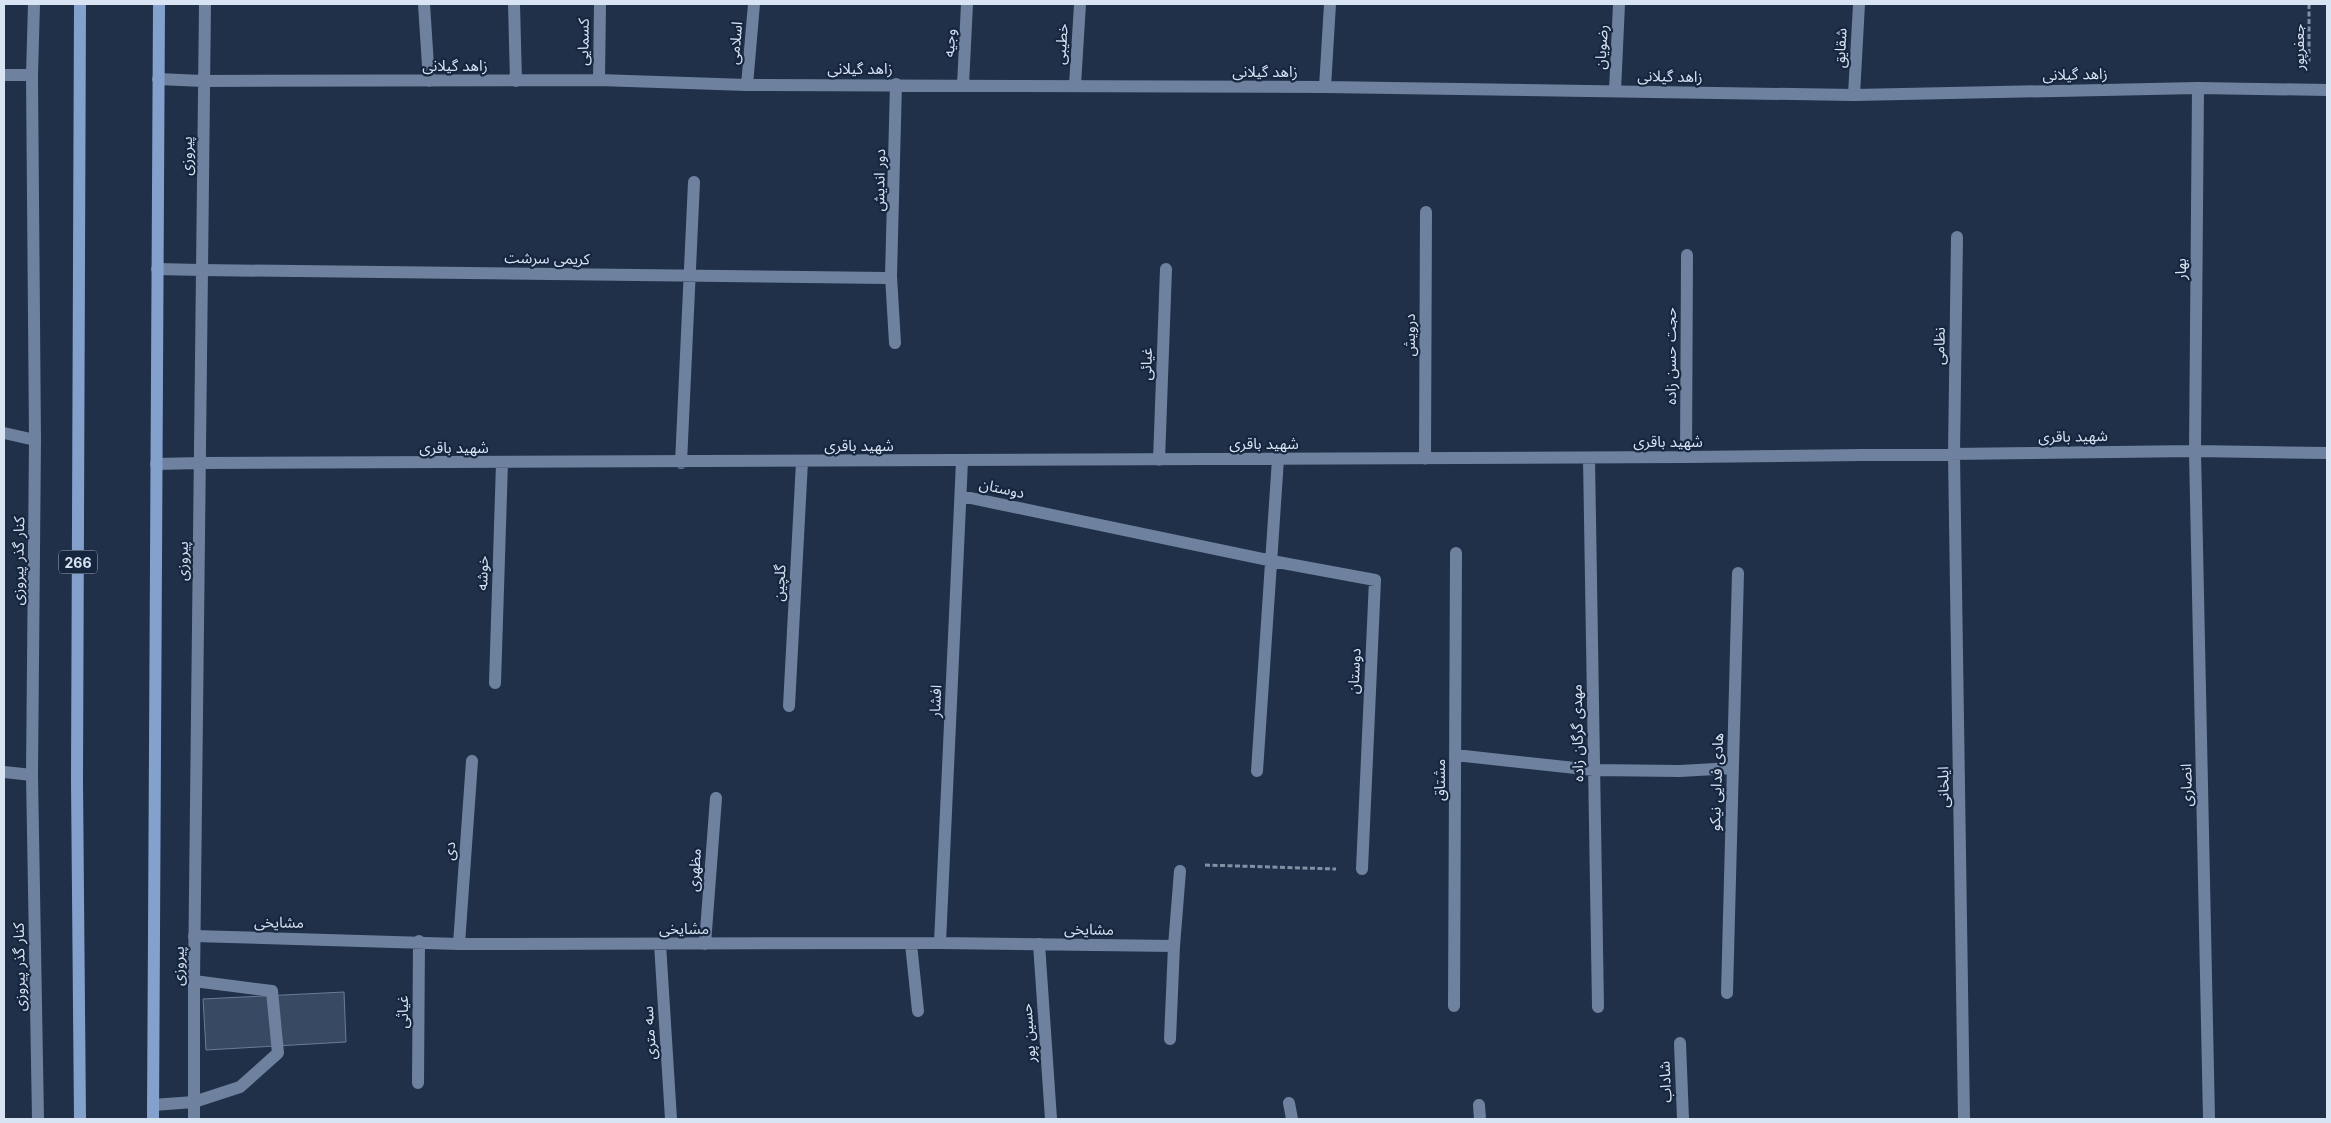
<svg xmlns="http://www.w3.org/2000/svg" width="2331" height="1123" font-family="Inter,'Noto Sans Arabic',sans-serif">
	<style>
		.building { fill: #384963; stroke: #697c99 }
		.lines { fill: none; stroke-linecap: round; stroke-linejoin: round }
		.path { stroke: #8290a3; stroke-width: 3; stroke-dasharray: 5 2.5; stroke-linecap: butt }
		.lane { stroke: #6e819e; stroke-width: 12 }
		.street { stroke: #6e819e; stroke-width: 12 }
		.secondary { stroke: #6e819e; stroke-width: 12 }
		.primary { stroke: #84a1cd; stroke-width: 12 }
		.labels { text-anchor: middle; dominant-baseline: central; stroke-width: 4.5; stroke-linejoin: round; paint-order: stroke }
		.shield { fill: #16263e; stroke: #9eaabd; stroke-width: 1 }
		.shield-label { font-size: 14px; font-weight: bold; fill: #d8e3f3 }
		.street-label { font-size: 15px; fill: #d8e3f3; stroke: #16263e }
	</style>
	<rect width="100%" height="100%" fill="#1f3048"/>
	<path class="building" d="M344,992L346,1042L206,1050L203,999Z"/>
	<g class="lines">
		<path class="path" d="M2309,4V64
			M1205,865L1336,869"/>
		<path class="lane" d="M153,1105L194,1102L240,1087L278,1053L272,991L194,981"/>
		<path class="street" d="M424,4L429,81
			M514,4L516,81
			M4,75H32
			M599,80L600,4
			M203,81L599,80L747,85L1325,87L1854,95L2198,88L2327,90
			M747,85L754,4
			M963,85L967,4
			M1075,85L1080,4
			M1325,87L1330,4
			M2198,88L2195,451L2209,1119
			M1615,91L1619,4
			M1854,95L1859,4
			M1957,237L1954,454L1964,1119
			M201,270L886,278L891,276
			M895,343L891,276L896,84
			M1686,457L1687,255
			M1589,458L1598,1007
			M1425,459L1426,212
			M1159,460L1166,269
			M200,463L1686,457L2195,451L2327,453
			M681,463L694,182
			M961,496L1272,561L1375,580L1362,869
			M495,683L502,463
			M789,706L802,462
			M1455,755L1594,770L1680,771L1733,768
			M1257,771L1278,459
			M4,772L32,775
			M194,936L459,944L940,943L1174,946
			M940,943L962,461
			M459,944L472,761
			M660,944L671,1119
			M705,944L716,798
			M911,944L918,1011
			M1039,944L1051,1119
			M1727,993L1738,573
			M1454,1006L1456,553
			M1170,1039L1174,946L1180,871
			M1680,1043L1683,1119
			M418,1083L419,941
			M1289,1103L1292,1119
			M1479,1105L1480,1119"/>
		<path class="secondary" d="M34,4L32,75L35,440L32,775L38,1119
			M158,79L203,81
			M157,269L201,270
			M4,433L35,440
			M156,464L200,463
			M194,1119V981L205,4"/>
		<path class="primary" d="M80,1119L77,781L80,4
			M153,1119L159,4"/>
	</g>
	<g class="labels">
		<rect class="shield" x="59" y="550.5" width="38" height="23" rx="4"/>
		<g class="shield-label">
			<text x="78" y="562">266</text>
		</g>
		<g class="street-label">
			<text transform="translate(583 42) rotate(-89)">کسمایی</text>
			<text transform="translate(735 43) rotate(-85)">اسلامی</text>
			<text transform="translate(949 43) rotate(-87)">وجیه</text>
			<text transform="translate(1061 44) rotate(-86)">خطیبی</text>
			<text transform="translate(1601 47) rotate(-87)">رضویان</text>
			<text transform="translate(2298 47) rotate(-90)">جعفرپور</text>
			<text transform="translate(1840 48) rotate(-87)">شقایق</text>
			<text x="455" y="65">زاهد گیلانی</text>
			<text x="860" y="68">زاهد گیلانی</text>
			<text x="1265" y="71">زاهد گیلانی</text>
			<text transform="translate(2075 74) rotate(-1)">زاهد گیلانی</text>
			<text transform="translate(1670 76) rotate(1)">زاهد گیلانی</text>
			<text transform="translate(186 156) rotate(-90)">پیروزی</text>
			<text transform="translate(879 180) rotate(-89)">دور اندیش</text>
			<text transform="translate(547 258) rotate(1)">کریمی سرشت</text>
			<text transform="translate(2180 269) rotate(-90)">بهار</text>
			<text transform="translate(1409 335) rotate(-90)">درویش</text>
			<text transform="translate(1939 346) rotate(-89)">نظامی</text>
			<text transform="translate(1670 356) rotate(-90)">حجت حسن زاده</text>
			<text transform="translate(1146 364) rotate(-88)">غیائی</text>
			<text transform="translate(2073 436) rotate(-1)">شهید باقری</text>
			<text x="1668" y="441">شهید باقری</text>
			<text x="1264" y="443">شهید باقری</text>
			<text x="859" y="445">شهید باقری</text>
			<text x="454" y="447">شهید باقری</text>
			<text transform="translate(1002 488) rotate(12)">دوستان</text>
			<text transform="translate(18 561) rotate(-89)">کنار گذر پیروزی</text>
			<text transform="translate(182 561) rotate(-89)">پیروزی</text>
			<text transform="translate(482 573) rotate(-88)">خوشه</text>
			<text transform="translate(779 583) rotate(-87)">گلچین</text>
			<text transform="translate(1354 671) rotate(-87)">دوستان</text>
			<text transform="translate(935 701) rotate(-87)">افشار</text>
			<text transform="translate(1577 733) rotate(-91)">مهدی گرگان زاده</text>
			<text transform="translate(1439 780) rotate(-90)">مشتاق</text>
			<text transform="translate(1716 782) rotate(-88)">هادی فدایی نیکو</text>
			<text transform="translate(2186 785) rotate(-91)">انصاری</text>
			<text transform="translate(1943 787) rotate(-91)">ایلخانی</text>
			<text transform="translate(449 851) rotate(-86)">دی</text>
			<text transform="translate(694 870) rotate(-86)">مظهری</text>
			<text transform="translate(279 922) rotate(1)">مشایخی</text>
			<text x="684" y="928">مشایخی</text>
			<text transform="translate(1089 929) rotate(1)">مشایخی</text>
			<text transform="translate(178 966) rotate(-89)">پیروزی</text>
			<text transform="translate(19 967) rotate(-91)">کنار گذر پیروزی</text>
			<text transform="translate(402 1012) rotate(-90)">غیاثی</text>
			<text transform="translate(649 1033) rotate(-94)">سه متری</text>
			<text transform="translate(1028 1033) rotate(-94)">حسین پور</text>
			<text transform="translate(1665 1082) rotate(-93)">شاداب</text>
		</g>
	</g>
	<rect width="2331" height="1123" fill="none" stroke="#d8e3f3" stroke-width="10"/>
</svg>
